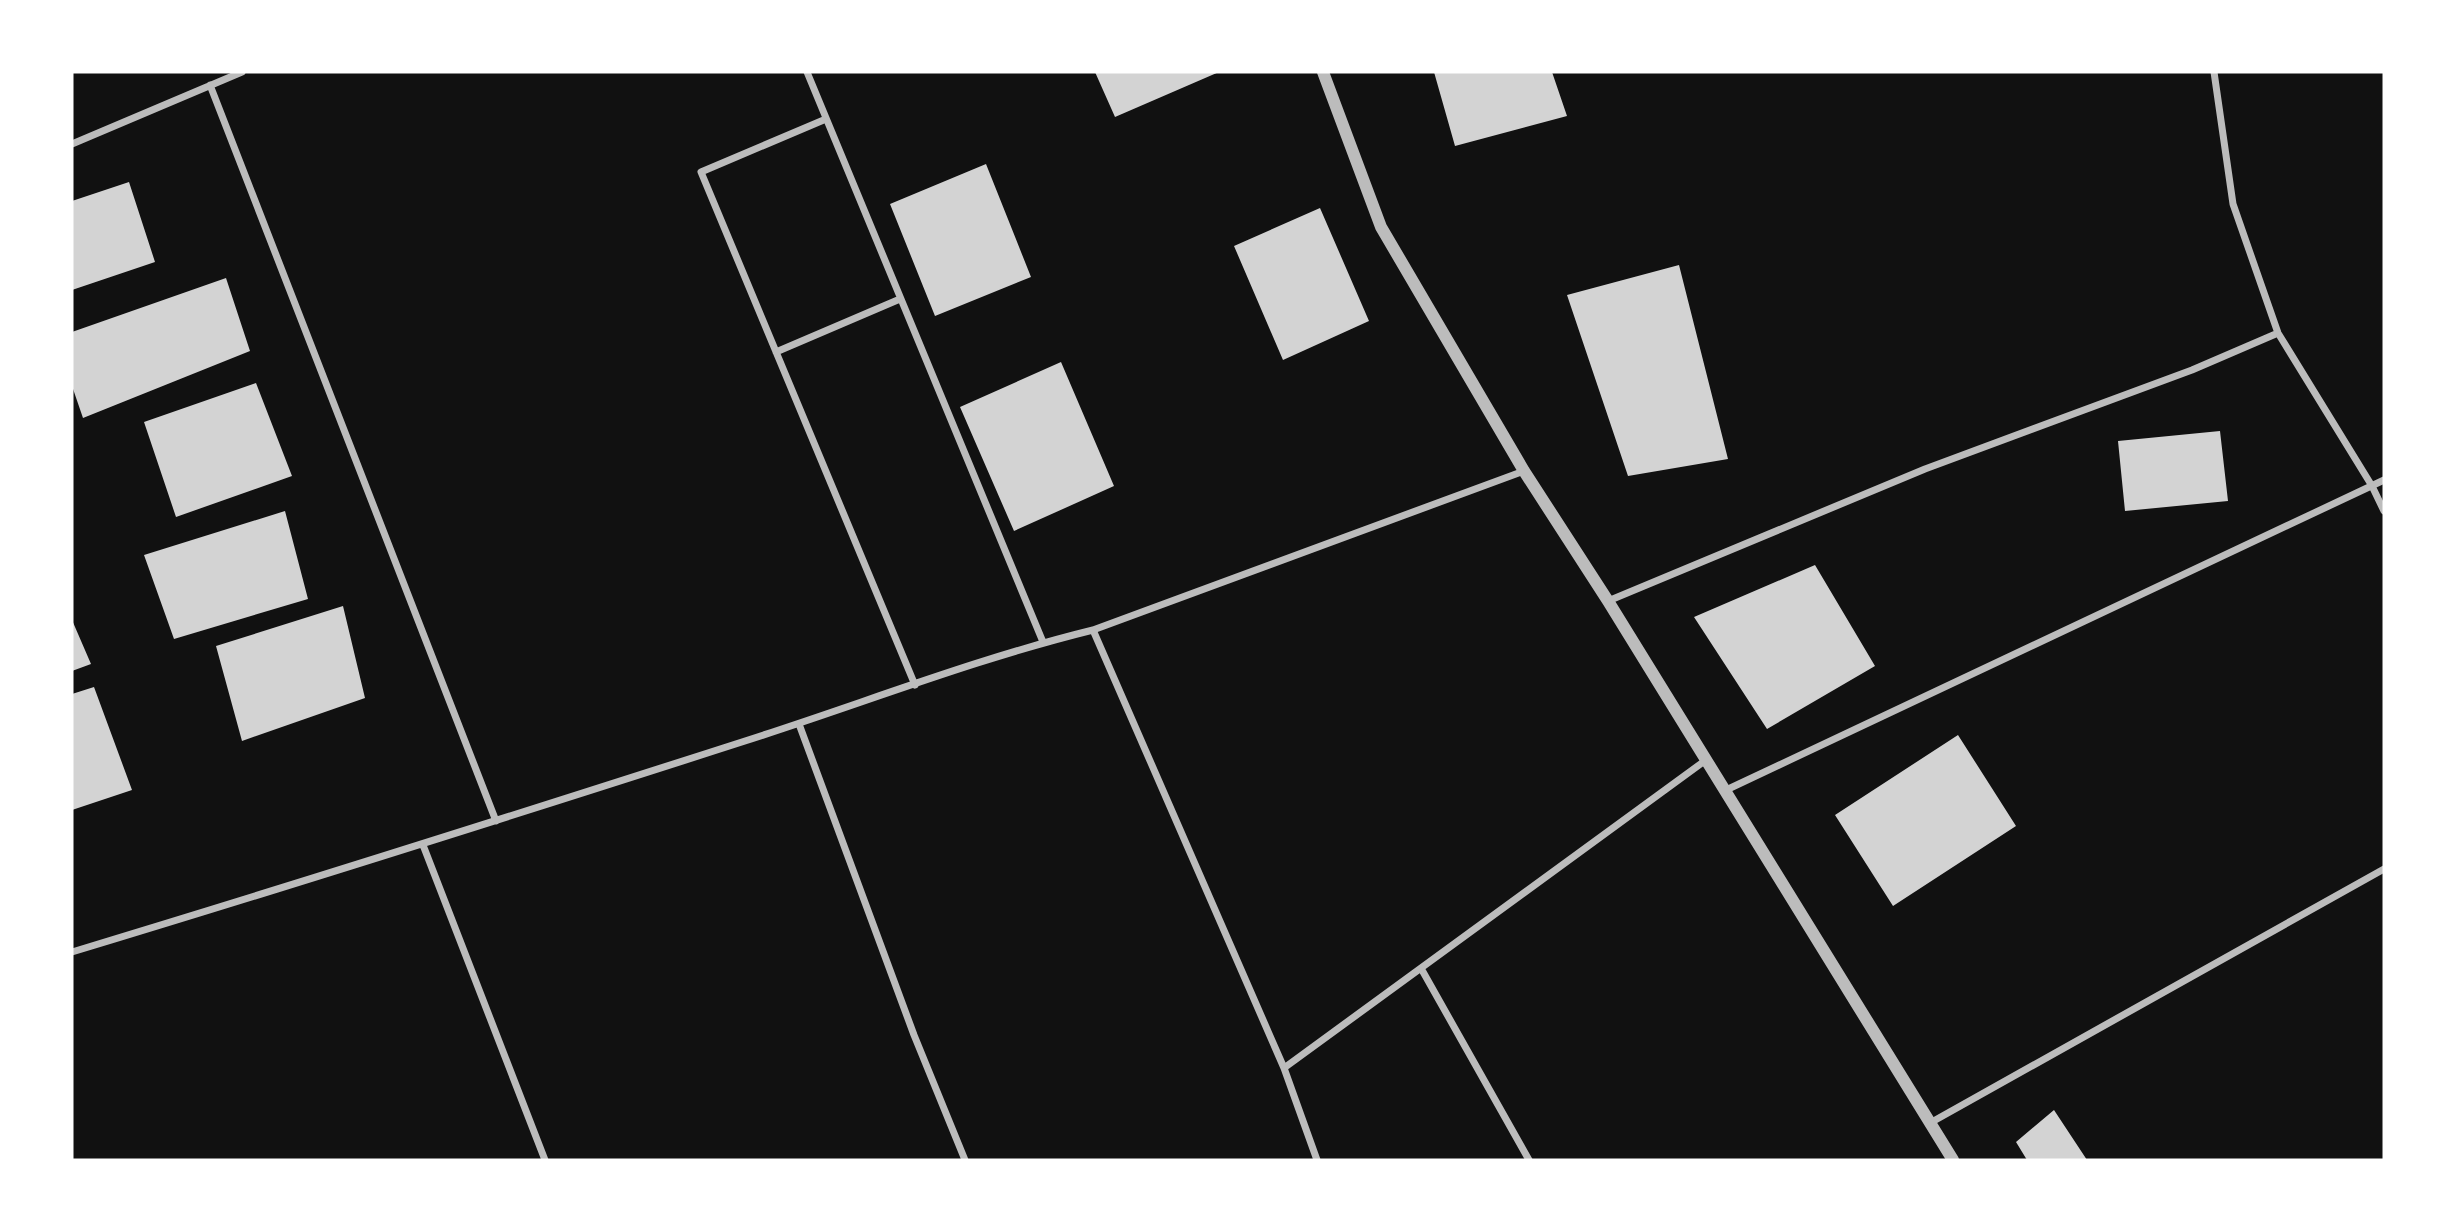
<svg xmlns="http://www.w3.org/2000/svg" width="2456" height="1232" font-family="'Source Sans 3',sans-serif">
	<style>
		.building { fill: #d3d3d3 }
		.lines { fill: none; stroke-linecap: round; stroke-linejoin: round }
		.minor { stroke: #bcbcbc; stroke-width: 7 }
		.tertiary { stroke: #bcbcbc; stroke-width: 12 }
	</style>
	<rect width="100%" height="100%" fill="#111"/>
	<path class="building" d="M1095,72H1219L1115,117Z
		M1434,72H1552L1567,116L1455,146Z
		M986,164L1031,277L935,316L890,204Z
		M129,182L155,262L72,290V201Z
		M1320,208L1369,321L1283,360L1234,246Z
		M1679,265L1728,459L1628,476L1567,295Z
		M226,278L250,351L83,418L72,386V332Z
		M1061,362L1114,486L1014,531L960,407Z
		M256,383L292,476L176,517L144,422Z
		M2220,431L2228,501L2125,511L2118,441Z
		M285,511L308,599L174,639L144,555Z
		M1815,565L1875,666L1767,729L1694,617Z
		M343,606L365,698L242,741L216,646Z
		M72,620L91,664L72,671Z
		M94,687L132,790L72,810V694Z
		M1958,735L2016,826L1893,906L1835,815Z
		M2054,1110L2087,1160H2027L2016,1142Z"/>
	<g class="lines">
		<path class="minor" d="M807,72L1043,642
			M2214,72L2233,204L2278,333L2372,486L2384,511
			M210,85L496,821
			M826,119L701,172L915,685
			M72,144L242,72
			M776,352L900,299
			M1608,601L1925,469L2192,370L2278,333
			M1093,630L1284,1068L1317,1160
			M799,724L914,1035L965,1160
			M1724,791L2384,480
			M423,845L545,1160
			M72,952C297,884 521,813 745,741C861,704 975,659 1093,630L1524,471
			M1422,970L1529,1160
			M1284,1068L1706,760
			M1930,1123L2384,869"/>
		<path class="tertiary" d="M1323,72L1381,227L1524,471L1608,601L1953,1160"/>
	</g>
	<rect width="2456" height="1232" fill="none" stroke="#ffffff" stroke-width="147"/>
</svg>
